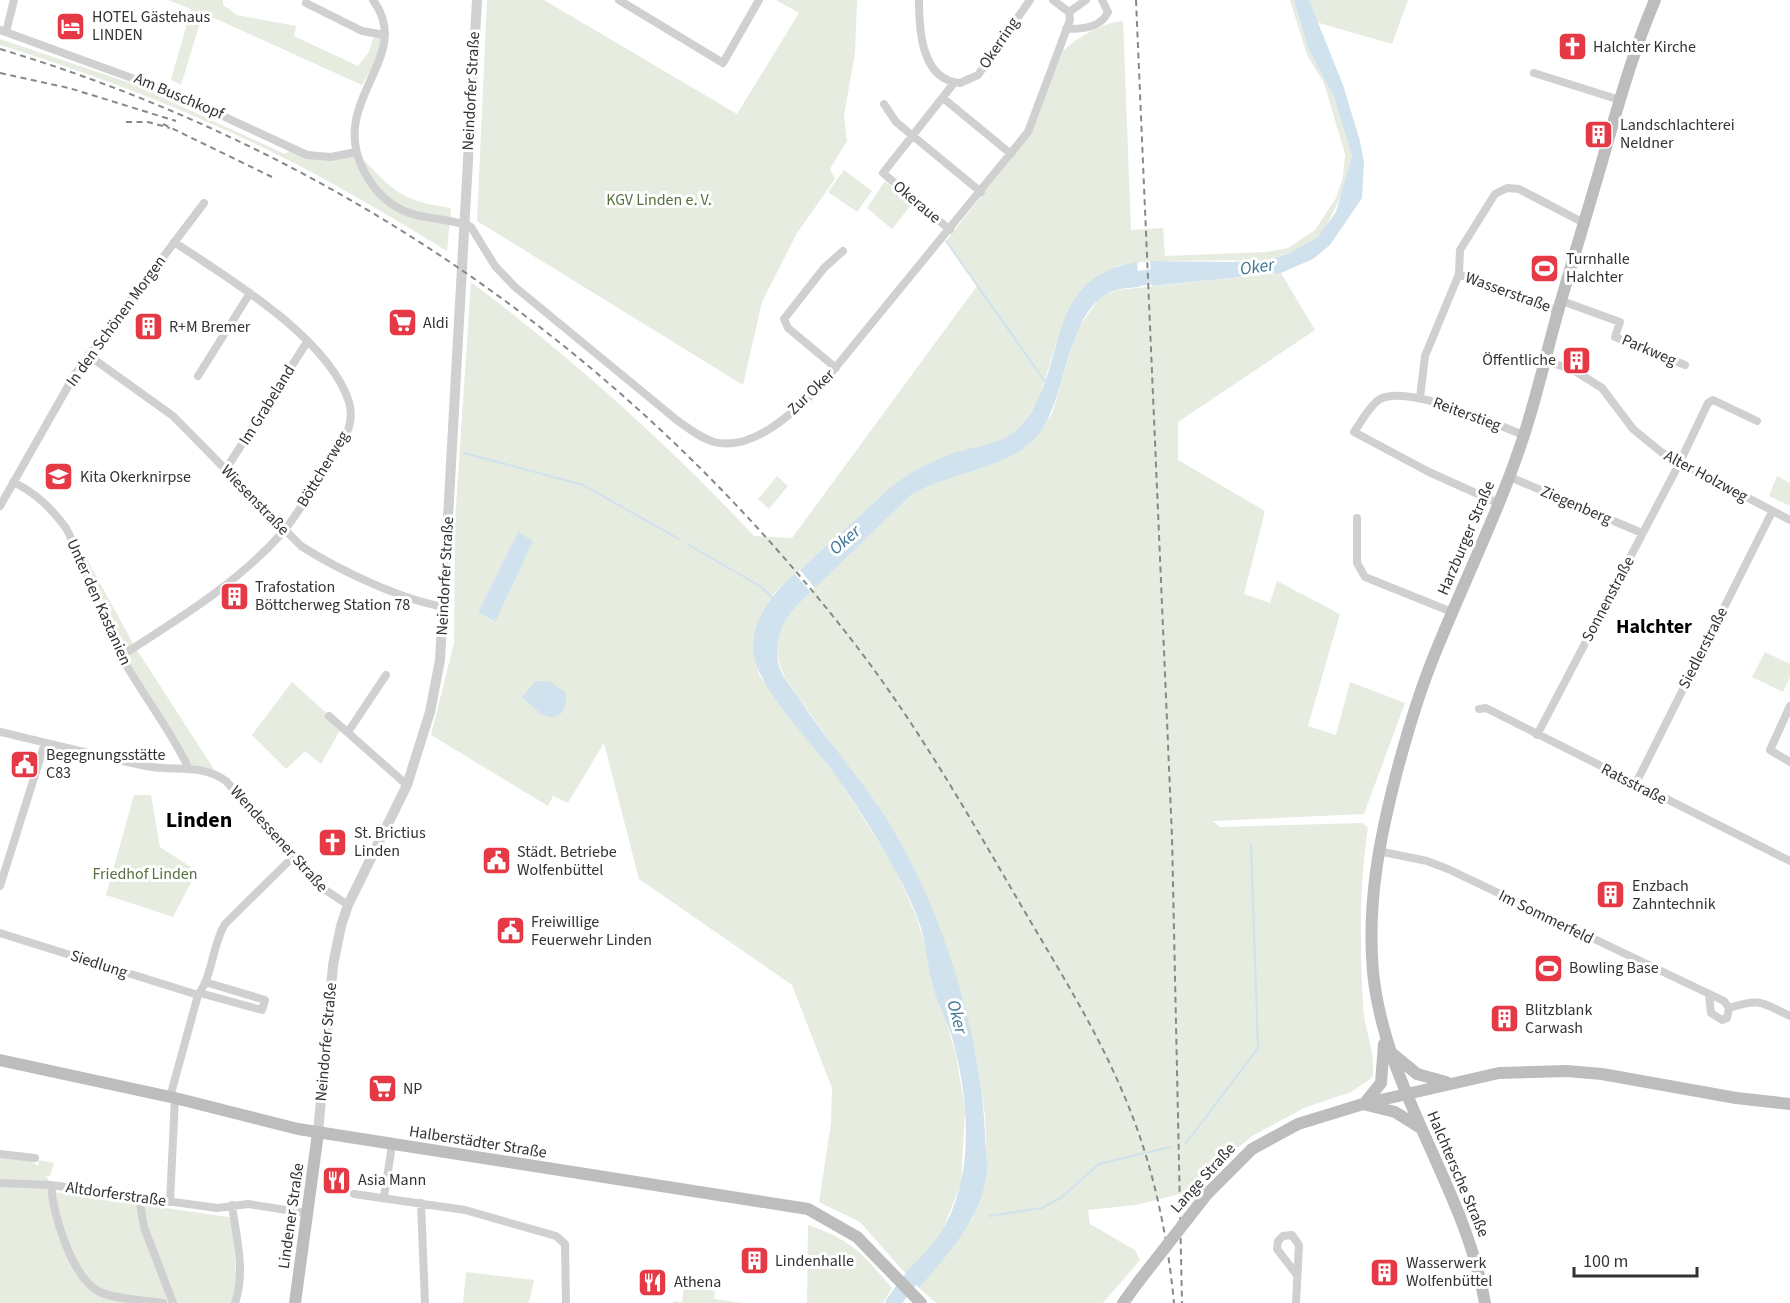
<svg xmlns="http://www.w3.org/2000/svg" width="1790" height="1303" font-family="'Source Sans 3',sans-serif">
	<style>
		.green { fill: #e6ecdf; fill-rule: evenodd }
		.water { fill: #cfe2ee }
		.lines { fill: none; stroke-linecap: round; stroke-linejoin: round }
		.stream { stroke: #cfe2ee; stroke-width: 2 }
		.river { stroke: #cfe2ee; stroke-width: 15 }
		.minor { stroke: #d0d0d0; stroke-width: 8 }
		.tertiary { stroke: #d0d0d0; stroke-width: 10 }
		.secondary { stroke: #bdbdbd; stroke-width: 12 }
		.rail { stroke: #888; stroke-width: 2; stroke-dasharray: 6 4.5; stroke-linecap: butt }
		.secondary-bridge { stroke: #bdbdbd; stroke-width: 12 }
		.labels { text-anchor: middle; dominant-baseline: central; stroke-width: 6; stroke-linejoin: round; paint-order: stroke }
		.poi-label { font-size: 16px; fill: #333; stroke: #fff; text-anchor: start }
		.street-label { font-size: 16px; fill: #333; stroke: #fff }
		.park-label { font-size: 16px; fill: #56703f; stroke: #fff }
		.water-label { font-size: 18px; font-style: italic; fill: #3f7597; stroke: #fff }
		.quarter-label { font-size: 20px; font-weight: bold; fill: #000; stroke: #fff }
		.district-label { font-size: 22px; font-weight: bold; fill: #000; stroke: #fff }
	</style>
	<rect width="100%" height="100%" fill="#fff"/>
	<path class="green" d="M168,0H223V5L237,15L296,26L294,36L358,66L369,52L374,35H385L374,66L362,85L203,13L181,85L171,80L191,9Z
		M487,0H544L737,114L799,13L776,0H857L855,52L844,116L847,141L830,169L835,179L797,233L762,302L743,385L477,221Z
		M1290,0H1294L1308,48L1334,97L1352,156L1343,191L1326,227L1318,237L1303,246L1288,254L1266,260L1150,261L1117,266L1058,338L1039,398L1022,425L1008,437L992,445L963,450L862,514L774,593L763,611L756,633L754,653L759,675L836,776L893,864L917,918L956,1055L965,1110L961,1184L942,1231L928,1251L905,1273L860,1222L819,1202L831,1123L832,1088L792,985L639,879L604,743L568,803L553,796L548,806L431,735L454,643L455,521L471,282C573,359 667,443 754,536L792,538L977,286L946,241L1031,133L1063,51C1078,37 1102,23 1123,21L1131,230L1163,228L1165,256L1267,252L1288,248L1315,230L1336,198L1343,177L1345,154L1324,83L1307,55ZM519,532L494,622L478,612Z
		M1309,0H1408L1392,44L1316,22Z
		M0,39L133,84L285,154L293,148L307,155L356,152C391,188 398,201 451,208L447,251C391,217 335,183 276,154C188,110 94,74 0,45Z
		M844,170L872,191L857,212L828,192Z
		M885,181L912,204L892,229L867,208Z
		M1281,273L1315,330L1178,422V460L1265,511L1244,594L1270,603L1277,581L1340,614L1308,726L1336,735L1350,682L1405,703L1364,814L1213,821L1220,827L1362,823L1368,827C1359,887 1360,946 1363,1006C1364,1030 1377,1054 1372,1078L1351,1092L1306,1107L1252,1136L1187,1192L1136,1205L1088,1210L1090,1224L1135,1250L1140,1260L1103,1303H936L919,1288L972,1219L987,1172L985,1116L978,1066L966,1013L941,936L898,837L787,681C769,647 776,630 800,602L911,495L926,486L1026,447L1052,414L1077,330L1100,297L1117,290Z
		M777,476L788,486L769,509L758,499Z
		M1777,476L1790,483V506L1769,496Z
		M74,542L83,552L135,647L217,774L188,767L121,656Z
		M1765,652L1790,664V677L1783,692L1752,677Z
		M292,682L342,727L321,764L305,751L286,769L252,735Z
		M134,795H151L160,847L197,871L173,917L106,895Z
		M0,1156L28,1159L38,1166L39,1160L54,1163L50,1176H46L49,1180L47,1191L229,1217L232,1221L238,1303H0Z
		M808,1225C852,1240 863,1254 892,1288L883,1303H807Z
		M466,1272L534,1280L529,1303H463Z
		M684,1287L715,1291L714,1299L743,1303H673V1301L682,1302Z"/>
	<path class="water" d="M1294,0H1309L1343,85L1360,141L1364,162L1362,198L1330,245L1313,259L1281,273L1152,286L1150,261L1232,262L1266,260L1288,254L1318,237L1336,212L1352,156L1334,97L1308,48Z
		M1137,262L1139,287C1131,288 1123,288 1116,290C1065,306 1070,394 1038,435C1011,469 948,472 911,495L815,588L800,570C821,550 843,531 864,512C879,499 893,483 910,474C926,464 946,455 964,450C988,444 1007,443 1024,422C1070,363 1042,278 1137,262Z
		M518,532L533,541L495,622L478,612Z
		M795,574L811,592C789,612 773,631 778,662C780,674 791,687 798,697C822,734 851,767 876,803C936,888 982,1032 985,1136C985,1148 988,1161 987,1172C981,1219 948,1254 919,1288L905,1273C918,1260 931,1248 941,1232C976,1177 969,1095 951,1034C947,1021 940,1009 936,996C927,970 927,942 917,916C897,867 868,823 838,779C815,745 761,693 754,656C748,625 772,592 795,574Z
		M536,681L551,682L566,693C566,706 566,712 554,718L542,715L522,697Z"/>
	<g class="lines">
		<path class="stream" d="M946,241L1046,383
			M464,453L583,485L679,539
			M687,544L760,586L773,598
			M1186,1143L1258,1048L1251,844
			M989,1216L1042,1208L1062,1197L1099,1164L1170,1147"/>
		<path class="river" d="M1120,281L1171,274
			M893,1303L910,1280L926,1268"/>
		<path class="minor" d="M373,0C416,58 325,101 365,173C373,188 385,201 400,209C423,221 449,217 471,227L495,266L515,287L678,421C689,429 701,438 714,442C753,452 793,412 818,389L1028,132L1070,20L1069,12L1053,0
			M619,0L723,63L759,0
			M919,0C919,29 921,80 960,83L978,75L1030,0
			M306,3L362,31L385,35
			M1069,12L1086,0
			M1066,29C1082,29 1101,28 1108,12L1102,0
			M0,30L173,93L307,155L331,157L356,152
			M6,32L14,0
			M1534,73L1620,100
			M943,98L1011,154
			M884,104L896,122L981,192
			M950,230L883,173L954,83
			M1459,274L1558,311
			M1562,301L1620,322L1615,337L1685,365
			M88,355L173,416L301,546C339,570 401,600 445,607
			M1545,360L1575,371L1602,388L1633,429L1661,452L1790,520
			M836,368L788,328L784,319L824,268L843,251
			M198,376L250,293
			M1420,398L1425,356L1459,274L1460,250L1495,194L1507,188L1519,189L1584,223
			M226,469L307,342
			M1510,477L1642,533
			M13,482C36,493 51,508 66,528C87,568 99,613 120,654C141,693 169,727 188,767
			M1500,504L1429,472L1354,432C1361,422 1370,405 1380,399C1409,384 1494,424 1524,435
			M0,506L75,374L204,203
			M1357,518V563L1365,577L1452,612
			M121,656C178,619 237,584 283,532C298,514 310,491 324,472C337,452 357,427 349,402C328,337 228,278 174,242
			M1790,706L1770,750L1790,762
			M1479,709L1486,708L1790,861
			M329,716L407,785
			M0,732C48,743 97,756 146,766C175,772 201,763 226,781L321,887L348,905
			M348,732L386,675
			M1537,735L1679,464L1708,403L1713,400L1757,421
			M1635,785L1772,512
			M1378,851L1427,861L1448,869L1724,1001L1729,1008L1727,1018L1722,1020L1711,1013L1709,995
			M0,886L45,743
			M0,933L198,995
			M200,993L262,1010L265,1000L205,982
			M1729,1008C1760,998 1761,1002 1790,1016
			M170,1097L198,995C213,975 212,945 225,924L293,857
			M0,1154L35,1158
			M0,1183L51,1185L217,1208L248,1204L306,1213
			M51,1185C53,1214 72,1279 100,1292C118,1300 144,1300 163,1303
			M354,1194L465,1210L556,1236L565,1244L566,1303
			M139,1197L144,1227L173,1303
			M384,1197L392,1145
			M170,1202L175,1098
			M421,1203L425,1303
			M232,1205C236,1237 246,1271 235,1303
			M1296,1303L1299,1245L1292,1235L1283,1236L1278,1241L1277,1249L1297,1275"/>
		<path class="tertiary" d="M318,1133L333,965L341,926L348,905L407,785L430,712L440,660L477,0"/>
		<path class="secondary" d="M1394,1055L1417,1074L1446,1082
			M0,1060L175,1098L298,1129L808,1209L857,1237L921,1303
			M1364,1104L1381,1083L1384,1044
			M1367,1105L1395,1112L1419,1127
			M1207,1194L1252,1149L1298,1124L1363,1104L1499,1073L1567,1071L1602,1074L1736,1098L1790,1104
			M295,1303L318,1133
			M1123,1303L1139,1281
			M1485,1303C1465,1187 1385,1091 1373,972C1367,904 1379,841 1396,775C1407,733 1419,692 1436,651C1465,579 1500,509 1524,435C1537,395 1546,355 1557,315C1573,258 1591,201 1607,144C1621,95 1635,47 1655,0"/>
		<path class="rail" d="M1136,0L1172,837L1182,1303
			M0,49C343,152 636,360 854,643C915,722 965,809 1015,895C1052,959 1094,1024 1123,1093C1152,1160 1167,1230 1174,1303
			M0,73L69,88L176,121
			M126,122H148L170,128
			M163,124L272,177"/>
		<path class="secondary-bridge" d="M1139,1281L1207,1194"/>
	</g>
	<defs>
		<symbol id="hotel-square" viewBox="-11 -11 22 22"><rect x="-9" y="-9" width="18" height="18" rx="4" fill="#e63946" stroke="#fff"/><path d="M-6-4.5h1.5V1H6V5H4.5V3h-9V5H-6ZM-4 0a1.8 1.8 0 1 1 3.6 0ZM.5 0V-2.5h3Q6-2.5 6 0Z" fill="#fff"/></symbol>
		<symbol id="church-square" viewBox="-11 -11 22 22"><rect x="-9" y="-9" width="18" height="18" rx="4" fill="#e63946" stroke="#fff"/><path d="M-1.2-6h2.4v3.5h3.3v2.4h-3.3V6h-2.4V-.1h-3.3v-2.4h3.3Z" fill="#fff"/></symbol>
		<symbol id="building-square" viewBox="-11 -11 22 22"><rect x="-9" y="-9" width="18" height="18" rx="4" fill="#e63946" stroke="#fff"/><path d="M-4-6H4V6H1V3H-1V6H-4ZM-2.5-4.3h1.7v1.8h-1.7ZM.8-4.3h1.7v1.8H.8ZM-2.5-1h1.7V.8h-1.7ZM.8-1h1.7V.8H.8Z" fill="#fff"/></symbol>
		<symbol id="stadium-square" viewBox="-11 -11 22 22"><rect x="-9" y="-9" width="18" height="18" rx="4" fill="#e63946" stroke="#fff"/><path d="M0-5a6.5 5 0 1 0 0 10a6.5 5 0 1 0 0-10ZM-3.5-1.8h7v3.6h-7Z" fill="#fff"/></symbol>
		<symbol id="supermarket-square" viewBox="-11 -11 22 22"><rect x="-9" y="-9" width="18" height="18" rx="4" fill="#e63946" stroke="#fff"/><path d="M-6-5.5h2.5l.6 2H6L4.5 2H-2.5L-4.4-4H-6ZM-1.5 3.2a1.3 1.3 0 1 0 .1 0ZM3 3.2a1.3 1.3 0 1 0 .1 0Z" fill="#fff"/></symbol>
		<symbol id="school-square" viewBox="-11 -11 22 22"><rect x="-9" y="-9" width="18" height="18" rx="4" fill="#e63946" stroke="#fff"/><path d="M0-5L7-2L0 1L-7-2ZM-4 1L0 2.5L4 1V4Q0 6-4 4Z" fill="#fff"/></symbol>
		<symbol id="civic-square" viewBox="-11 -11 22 22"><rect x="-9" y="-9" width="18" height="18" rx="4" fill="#e63946" stroke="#fff"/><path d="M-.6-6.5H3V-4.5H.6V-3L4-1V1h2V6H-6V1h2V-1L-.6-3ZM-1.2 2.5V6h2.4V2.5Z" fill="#fff"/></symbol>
		<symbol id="restaurant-square" viewBox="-11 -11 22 22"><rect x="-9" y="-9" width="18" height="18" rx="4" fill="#e63946" stroke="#fff"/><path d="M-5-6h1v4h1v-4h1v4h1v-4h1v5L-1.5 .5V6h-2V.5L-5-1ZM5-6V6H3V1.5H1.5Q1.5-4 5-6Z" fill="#fff"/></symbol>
	</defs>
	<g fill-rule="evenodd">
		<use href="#hotel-square" x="54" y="10" width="33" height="33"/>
		<use href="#church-square" x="1556" y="30" width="33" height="33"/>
		<use href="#building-square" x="1582" y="118" width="33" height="33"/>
		<use href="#stadium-square" x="1528" y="252" width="33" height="33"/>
		<use href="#supermarket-square" x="386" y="306" width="33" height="33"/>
		<use href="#building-square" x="132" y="310" width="33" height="33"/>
		<use href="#building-square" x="1560" y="344" width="33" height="33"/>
		<use href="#school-square" x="42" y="460" width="33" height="33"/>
		<use href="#building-square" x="218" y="580" width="33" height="33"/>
		<use href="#civic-square" x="8" y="748" width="33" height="33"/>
		<use href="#church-square" x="316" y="826" width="33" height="33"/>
		<use href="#civic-square" x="480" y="844" width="33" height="33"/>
		<use href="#building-square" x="1594" y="878" width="33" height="33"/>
		<use href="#civic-square" x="494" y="914" width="33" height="33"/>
		<use href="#stadium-square" x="1532" y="952" width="33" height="33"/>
		<use href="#building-square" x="1488" y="1002" width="33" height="33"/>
		<use href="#supermarket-square" x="366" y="1072" width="33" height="33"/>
		<use href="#restaurant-square" x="320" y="1164" width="33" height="33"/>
		<use href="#building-square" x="738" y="1244" width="33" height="33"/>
		<use href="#building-square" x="1368" y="1256" width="33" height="33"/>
		<use href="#restaurant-square" x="636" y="1266" width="33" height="33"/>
	</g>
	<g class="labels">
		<g class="poi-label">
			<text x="92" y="17">HOTEL Gästehaus<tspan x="92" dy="18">LINDEN</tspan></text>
			<text x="1593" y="47">Halchter Kirche</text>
			<text x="1620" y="125">Landschlachterei<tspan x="1620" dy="18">Neldner</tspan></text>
			<text x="1566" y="259">Turnhalle<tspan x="1566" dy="18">Halchter</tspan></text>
			<text x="423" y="323">Aldi</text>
			<text x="169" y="327">R+M Bremer</text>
			<text x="1556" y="360" text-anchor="end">Öffentliche</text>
			<text x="80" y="477">Kita Okerknirpse</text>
			<text x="255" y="587">Trafostation<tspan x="255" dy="18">Böttcherweg Station 78</tspan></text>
			<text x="46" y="755">Begegnungsstätte<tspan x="46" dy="18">C83</tspan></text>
			<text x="354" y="833">St. Brictius<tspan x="354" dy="18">Linden</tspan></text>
			<text x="517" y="852">Städt. Betriebe<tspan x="517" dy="18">Wolfenbüttel</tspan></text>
			<text x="1632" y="886">Enzbach<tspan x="1632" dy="18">Zahntechnik</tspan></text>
			<text x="531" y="922">Freiwillige<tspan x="531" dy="18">Feuerwehr Linden</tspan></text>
			<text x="1569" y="968">Bowling Base</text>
			<text x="1525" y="1010">Blitzblank<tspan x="1525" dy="18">Carwash</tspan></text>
			<text x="403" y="1089">NP</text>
			<text x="358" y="1180">Asia Mann</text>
			<text x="775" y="1261">Lindenhalle</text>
			<text x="1406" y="1263">Wasserwerk<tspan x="1406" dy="18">Wolfenbüttel</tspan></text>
			<text x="674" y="1282">Athena</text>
		</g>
		<g class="street-label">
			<text transform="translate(999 43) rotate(-56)">Okerring</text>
			<text transform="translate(471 91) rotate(-87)">Neindorfer Straße</text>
			<text transform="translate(179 96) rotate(23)">Am Buschkopf</text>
			<text transform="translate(917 202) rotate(40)">Okeraue</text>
			<text transform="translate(1508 292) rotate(20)">Wasserstraße</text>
			<text transform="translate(116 321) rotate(-54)">In den Schönen Morgen</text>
			<text transform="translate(1649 350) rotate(23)">Parkweg</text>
			<text transform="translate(811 392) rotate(-44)">Zur Oker</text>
			<text transform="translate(267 405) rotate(-58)">Im Grabeland</text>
			<text transform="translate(1467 414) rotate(20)">Reiterstieg</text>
			<text transform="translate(323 469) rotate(-59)">Böttcherweg</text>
			<text transform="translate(1706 476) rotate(28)">Alter Holzweg</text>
			<text transform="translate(255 500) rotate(46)">Wiesenstraße</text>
			<text transform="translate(1576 505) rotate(23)">Ziegenberg</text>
			<text transform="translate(1466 538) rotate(-67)">Harzburger Straße</text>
			<text transform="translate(445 576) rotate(-87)">Neindorfer Straße</text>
			<text transform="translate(1608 599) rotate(-62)">Sonnenstraße</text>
			<text transform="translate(99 602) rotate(66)">Unter den Kastanien</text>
			<text transform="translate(1703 648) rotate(-63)">Siedlerstraße</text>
			<text transform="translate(1634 784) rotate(27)">Ratsstraße</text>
			<text transform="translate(279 839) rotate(48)">Wendessener Straße</text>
			<text transform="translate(1546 917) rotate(26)">Im Sommerfeld</text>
			<text transform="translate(99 964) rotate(18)">Siedlung</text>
			<text transform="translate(326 1042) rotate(-85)">Neindorfer Straße</text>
			<text transform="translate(478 1142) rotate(9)">Halberstädter Straße</text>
			<text transform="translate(1458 1174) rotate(67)">Halchtersche Straße</text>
			<text transform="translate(1203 1178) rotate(-48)">Lange Straße</text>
			<text transform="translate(116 1194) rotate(8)">Altdorferstraße</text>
			<text transform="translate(291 1216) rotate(-82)">Lindener Straße</text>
		</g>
		<g class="park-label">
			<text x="659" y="200">KGV Linden e. V.</text>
			<text x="145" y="874">Friedhof Linden</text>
		</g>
		<g class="water-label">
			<text transform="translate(1257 267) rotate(-8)">Oker</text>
			<text transform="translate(845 540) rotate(-41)">Oker</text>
			<text transform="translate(957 1017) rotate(75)">Oker</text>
		</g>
		<g class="quarter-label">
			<text x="1654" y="627">Halchter</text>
		</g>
		<g class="district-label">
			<text x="199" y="820">Linden</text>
		</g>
	</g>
	<path d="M1574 1267v9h123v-9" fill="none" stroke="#333333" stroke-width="3"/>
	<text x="1583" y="1267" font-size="18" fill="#333333" stroke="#ffffff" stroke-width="4.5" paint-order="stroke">100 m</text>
</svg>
